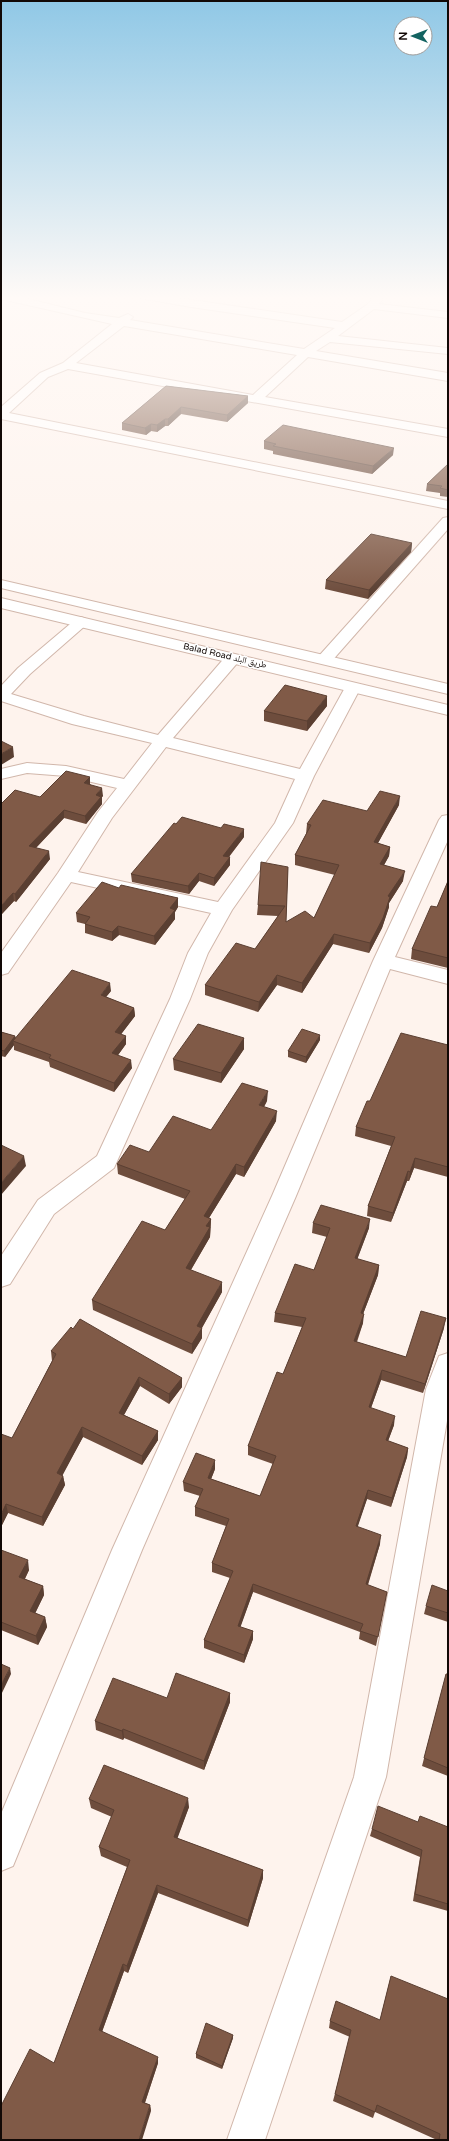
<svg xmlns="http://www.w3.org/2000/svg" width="449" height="2141" font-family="'Varela Round','Noto Naskh Arabic',sans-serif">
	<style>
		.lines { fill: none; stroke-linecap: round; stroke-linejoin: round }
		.street-casing { stroke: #d1b7ab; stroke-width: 2 }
		.highway-casing { stroke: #d1b7ab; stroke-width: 2 }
		.street { fill: #fff; fill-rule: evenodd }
		.highway { fill: #fff; fill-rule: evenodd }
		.wall { fill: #6e4d3d }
		.shaded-wall { fill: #5a3f32 }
		.building { fill: #805a47; stroke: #5a3f32 }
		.labels { text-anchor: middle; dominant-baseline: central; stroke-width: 3; stroke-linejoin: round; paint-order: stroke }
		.far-street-label { font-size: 9px; fill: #120906; stroke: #fff }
	</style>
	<rect width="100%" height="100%" fill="#fef3ed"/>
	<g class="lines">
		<defs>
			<path id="street" d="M1,295H12L85,313L119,318L128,314L133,317L130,320L304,349L335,328L191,307L140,298L135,295H158L342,322L368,304L374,295H385L379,304L448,312V318L374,309L338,336L448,348V354L330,342L316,351L448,373V381L308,357L265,397L448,429V437L68,369L48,377L9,413L448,501V509L1,419V407L40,373L63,363L112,324L1,299ZM124,326L297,355L253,395L76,363Z
				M448,517V529L330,663H318L316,660L318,657L443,518Z
				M81,617L86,619L89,622L86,625L30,674L11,694L84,716L158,735L227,655H239L241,658L239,661L173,738L300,769L347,684H359L361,687L314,776L293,823L232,910L208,953L190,999L114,1168L54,1214L10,1284L1,1287V1256L38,1200L97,1156L170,999L188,953L211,913L71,882L8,973L1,975V953L58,873L98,812L117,788L66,776L27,773L1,779V769L27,763L66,766L124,779L152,743L72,724L1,701V686L18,668L76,619ZM166,747L295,779L275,823L218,902L78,872L112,818Z
				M448,815V840L395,957L448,970V984L390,969L296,1196L142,1550L13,1866L1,1871V1814L112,1550L272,1196L373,961L439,820L442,816Z
				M448,1353V1415L386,1777L265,2140H227L354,1777L426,1389L439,1356Z"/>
			<path id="highway" d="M1,580L448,684V694L1,588Z
				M1,598L448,705V715L1,608Z"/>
		</defs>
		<use href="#street" class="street-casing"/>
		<use href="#highway" class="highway-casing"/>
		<use href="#street" class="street"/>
		<use href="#highway" class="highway"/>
	</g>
	<path class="wall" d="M166,386L248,396V403L227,422L181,414L168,426H165L157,432L151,431L146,435L122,430V423Z
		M264,441L393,455L372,474L273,454V451L264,449Z
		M448,464V497L440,496V493L426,491L427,484Z
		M412,543L411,552L368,599L325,589L326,580Z
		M327,706L307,731L264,721V711Z
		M90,784L103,796L102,797V804L86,824L64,818L36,848L50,859L16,902L14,901L1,915L40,797Z
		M399,805L378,843L390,847L389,856L384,865L403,881L389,903V907L382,928L369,953L333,944L302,993L277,985L258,1012L205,995V985L255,949L278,916L257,915L258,905L288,867L286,922L314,918L335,875L295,865V855L306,834L307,824L367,811Z
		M244,837L229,857H230V865L214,886L199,881L189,894L132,882L131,874Z
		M448,881V968L411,959L412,949L437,907Z
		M119,888L178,898V907L175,912V919L155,945L119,935L112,941L85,933V924L77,922L76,913Z
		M111,991L106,997L134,1008L135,1016L121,1034L126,1044L118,1055L132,1068L114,1092L50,1067L49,1062L14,1050V1045L5,1057L1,1056V1032L15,1036L16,1038Z
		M244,1038V1049L221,1083L174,1070L173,1059Z
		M320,1040L306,1063L288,1057V1051Z
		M448,1045V1177L414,1168L409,1181H407L391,1222L367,1216L368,1206L391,1146L355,1136L356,1127L370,1101Z
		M267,1101L264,1107L276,1121L244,1177L236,1174L209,1218L211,1219L210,1237L191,1270L222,1292L202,1328V1338L192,1354L93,1310L92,1300L165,1230L185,1199L118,1174L117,1164L149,1152L211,1130Z
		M313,1223L369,1228L357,1259L379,1265L378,1275L363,1314V1323L357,1342L406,1357L444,1328L423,1393L381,1380L371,1408L394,1425L388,1441L408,1448L407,1457L391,1507L367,1499L357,1527L380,1544L368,1585L387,1592L376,1646L359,1639L360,1632L253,1592L240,1627L253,1631V1639L244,1663L204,1648V1640L230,1578L212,1572V1563L226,1526L195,1516V1507L200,1496L184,1491L183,1482L215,1469L211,1479L260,1496L273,1464L248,1455V1446L283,1374L302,1327L274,1322L275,1313L314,1270L327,1237L312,1233Z
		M51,1351L182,1378V1387L169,1404L140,1386L124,1415L158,1431V1440L142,1465L83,1437L62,1475L63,1476L65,1485L43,1526L8,1513L1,1527L12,1438L52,1361Z
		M1,1550L29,1570L25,1579L43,1586L44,1595L35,1613L45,1617L47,1627L38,1645L1,1630Z
		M448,1591V1622L424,1614L426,1606Z
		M446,1674H448V1776L422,1766Z
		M230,1693V1702L204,1770L124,1738L123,1740L96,1730L95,1721L167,1698Z
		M89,1799L189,1807L177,1838L263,1870V1878L248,1927L158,1893L128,1973L124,1971L102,2032L158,2063L145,2103L150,2105L151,2111L54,2063L127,1867L101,1856L99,1847L112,1817L91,1808Z
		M418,1822L448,1827V1911L413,1901L420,1857L370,1836L372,1829Z
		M391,1976L448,2140H437L375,2112L373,2118L333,2101L350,2037L329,2028L330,2021L380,2020Z
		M233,2038L222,2069L196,2058V2054Z"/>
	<path class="shaded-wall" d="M248,396V403L227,422V415Z
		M181,407V414L168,426V419Z
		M165,419V426L157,432V425Z
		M151,424V431L146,435L145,428Z
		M394,448L393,455L372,474L373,466Z
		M412,543L411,552L368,599L369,590Z
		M327,696V706L307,731V721Z
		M13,747L14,757L1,765V754Z
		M90,777V785L84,783Z
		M102,788L103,796L102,797V804L86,824L85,816L96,795Z
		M400,796L399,805L373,852L374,842Z
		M64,810V818L30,854L29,846Z
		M244,829V837L223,864V856Z
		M390,847L389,856L379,874L380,864Z
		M49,851L50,859L16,902L15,894Z
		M230,857V865L214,886V878Z
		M405,871L403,881L389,903V907L382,928L369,953L370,943L388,896Z
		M199,873V881L189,894L188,886Z
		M13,893L14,901L1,915V906Z
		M178,898V907L175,912V919L155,945L154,936L170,908Z
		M118,926L119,935L112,941V932Z
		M334,934L333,944L302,993V983Z
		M277,975V985L258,1012L259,1002Z
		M110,983L111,991L101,1003V995Z
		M134,1008L135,1016L116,1041L115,1032Z
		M320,1035V1040L306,1063V1057Z
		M15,1036L16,1042L13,1041L14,1045L5,1057L4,1051Z
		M126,1036V1044L113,1062L112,1053Z
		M244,1038V1049L221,1083V1073Z
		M131,1060L132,1068L114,1092V1083Z
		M268,1091L267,1101L259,1115V1105Z
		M277,1111L276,1121L244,1177V1167Z
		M24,1156L26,1166L1,1195V1183Z
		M415,1158L414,1168L409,1181L410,1172Z
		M236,1164V1174L204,1226V1216Z
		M408,1171L407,1181L391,1222L393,1213Z
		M211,1219L210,1237L186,1278V1268L206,1226Z
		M370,1219L369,1228L354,1268L355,1258Z
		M379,1265L378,1275L360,1322L361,1313Z
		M222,1282V1292L200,1331L202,1328V1338L192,1354V1344L197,1326Z
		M364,1314L363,1323L353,1350L354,1341Z
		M446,1318L444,1328L423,1393L425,1384Z
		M382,1370L381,1380L368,1416L369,1407Z
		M139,1377L140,1386L120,1422L119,1413Z
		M182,1378V1387L169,1404V1394Z
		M395,1416L394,1425L385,1449L386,1440Z
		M82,1427L83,1437L59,1482L57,1473Z
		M158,1431V1440L142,1465V1456Z
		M408,1448L407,1457L391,1507L392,1498Z
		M215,1460V1469L208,1487V1478Z
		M63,1476L65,1485L43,1526L42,1517Z
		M368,1490L367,1499L355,1535L356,1526Z
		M6,1504L8,1513L1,1527V1515Z
		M381,1535L380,1544L365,1593L366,1584Z
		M28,1560L29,1570L21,1586L19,1577Z
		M253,1584V1592L238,1634V1626Z
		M43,1586L44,1595L32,1620L30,1611Z
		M45,1617L47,1627L38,1645L36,1636Z
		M253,1631V1639L244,1663V1655Z
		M10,1668L11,1674L1,1695V1685Z
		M230,1693V1702L204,1770V1761Z
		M123,1729L124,1738L123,1740L122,1731Z
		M188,1798L189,1807L175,1845L174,1837Z
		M263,1870V1878L248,1927V1920Z
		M157,1885L158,1893L128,1973L127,1966Z
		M123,1964L124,1971L100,2037L99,2030Z
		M233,2035V2038L222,2069V2066Z
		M158,2057V2063L143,2108L142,2102Z
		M150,2105L151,2111L142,2140H139Z"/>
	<path class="building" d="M166,386L248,396L227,415L181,407L168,419H165L157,425L151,424L145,428L122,423Z
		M283,425L394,448L373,466L273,446L276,444L264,441Z
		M448,464V490L440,488L442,486L427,484Z
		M371,534L412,543L369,590L326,580Z
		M285,685L327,696L307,721L264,711Z
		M1,741L13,747L1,754Z
		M66,771L90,777L84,783L102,788L96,795L101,797L85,816L64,810L29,846L49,851L15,894L13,893L1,906V804L15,790L40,797Z
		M380,791L400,796L374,842L390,847L380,864L405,871L388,896L390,897L383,918L370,943L334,934L302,983L277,975L259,1002L205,985L236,943L255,949L285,906L258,905L261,862L288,867L286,922L305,911L314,918L339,865L295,855L311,825L307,824L323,800L367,811Z
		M182,817L221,828L224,824L244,829L223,856L230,857L214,878L199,873L188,886L131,874L174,823L176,824Z
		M448,881V958L412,949L431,906L437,907Z
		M102,882L119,888L121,885L178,898L170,908L175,910L154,936L118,926L112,932L85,924L90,917L76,913Z
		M72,970L110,983L101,995L134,1008L115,1032L126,1036L112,1053L131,1060L114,1083L49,1058L51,1055L13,1041Z
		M198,1024L244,1038L221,1073L173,1059Z
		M302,1029L320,1035L306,1057L288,1051Z
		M1,1032L15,1036L4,1051L1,1050Z
		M401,1033L448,1045V1167L415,1158L410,1172L408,1171L393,1213L368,1206L395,1137L356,1127L367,1101H370Z
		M242,1083L268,1091L259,1105L277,1111L244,1167L236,1164L204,1216L211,1219L206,1226L210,1227L186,1268L222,1282L197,1326L202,1328L192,1344L92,1300L142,1221L165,1230L190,1191L117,1164L130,1145L149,1152L173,1116L211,1130Z
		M1,1145L24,1156L1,1183Z
		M321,1205L370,1219L355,1258L379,1265L361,1313L364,1314L354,1341L406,1357L421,1311L446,1318L425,1384L382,1370L369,1407L395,1416L386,1440L408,1448L392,1498L368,1490L356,1526L381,1535L366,1584L387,1592L378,1637L360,1631L363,1624L253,1584L238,1626L253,1631L244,1655L204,1640L233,1571L212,1563L229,1519L195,1507L203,1489L183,1482L196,1453L215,1460L208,1478L260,1496L276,1456L248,1446L277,1372L283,1374L306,1318L275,1313L295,1264L314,1270L330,1228L313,1223Z
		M80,1319L182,1378L169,1394L139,1377L119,1413L158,1431L142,1456L82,1427L57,1473L63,1476L42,1517L6,1504L1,1515V1434L12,1438L56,1354L51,1351L71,1327L73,1329Z
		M1,1550L28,1560L19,1577L43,1586L30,1611L45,1617L36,1636L1,1622Z
		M432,1585L448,1591V1613L426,1606Z
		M1,1664L10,1668L1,1685Z
		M176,1673L230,1693L204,1761L123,1729L122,1731L95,1721L113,1678L167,1698Z
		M446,1674H448V1768L424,1758Z
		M104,1765L188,1798L174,1837L263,1870L248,1920L157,1885L127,1966L123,1964L99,2030L158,2057L142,2102L150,2105L139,2140H1V2106L30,2049L54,2063L130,1860L99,1847L114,1810L89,1799Z
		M378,1806L418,1822L420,1816L448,1827V1904L415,1894L422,1850L372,1829Z
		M391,1976L448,1999V2140H439L440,2134L377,2105L375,2112L335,2094L351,2030L330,2021L336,2001L380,2020Z
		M206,2023L233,2035L222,2066L196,2054Z"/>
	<linearGradient id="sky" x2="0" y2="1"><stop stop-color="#90c8e6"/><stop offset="0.5" stop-color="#fffaf7"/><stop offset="1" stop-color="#fffaf7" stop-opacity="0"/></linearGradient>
	<rect width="449" height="595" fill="url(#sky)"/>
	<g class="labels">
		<g class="far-street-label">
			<text transform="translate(225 656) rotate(13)">Balad Road طريق البلد</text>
		</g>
	</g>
	<rect width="449" height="2141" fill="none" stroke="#120906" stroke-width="4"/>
	<g transform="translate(413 36) rotate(270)"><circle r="19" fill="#ffffff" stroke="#a09d9b"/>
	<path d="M0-3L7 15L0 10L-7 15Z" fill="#136361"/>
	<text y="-6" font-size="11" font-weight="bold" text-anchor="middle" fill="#120906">N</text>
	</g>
</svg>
